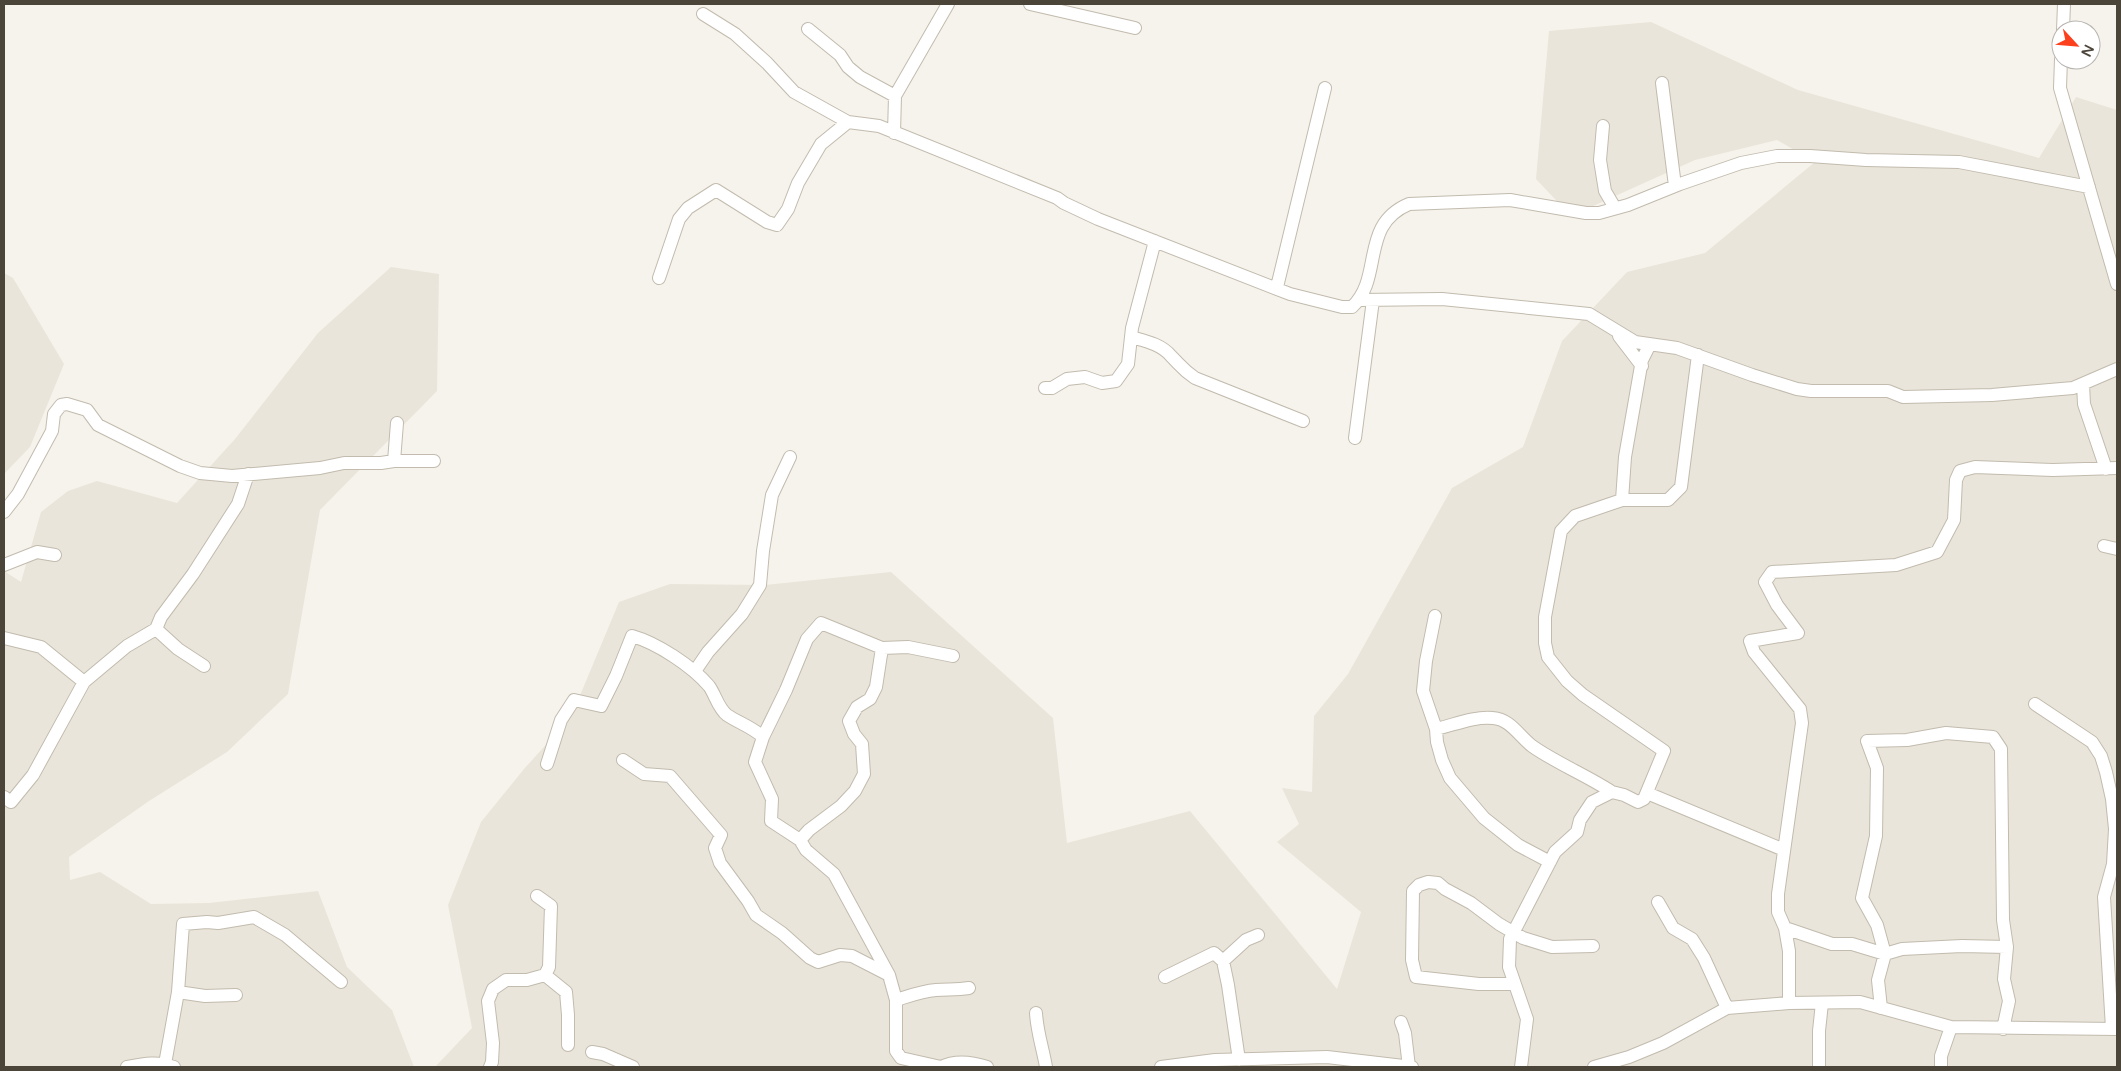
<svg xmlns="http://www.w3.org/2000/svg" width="2121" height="1071" font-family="'Varela Round',sans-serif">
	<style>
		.residential { fill: #eae5da }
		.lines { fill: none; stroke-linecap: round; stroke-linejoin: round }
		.minor-casing { stroke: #c2bbae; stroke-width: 14 }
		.minor { stroke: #fff; stroke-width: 12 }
	</style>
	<rect width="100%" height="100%" fill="#f6f3ec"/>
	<path class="residential" d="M1651,22L1798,90L2039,158L2076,97L2117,110V1067H435L472,1028L448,905L481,822L524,769L571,717L619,602L670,584L765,585L891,572L1053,718L1067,843L1190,811L1337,989L1361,912L1277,842L1299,824L1282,788L1312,792L1314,716L1348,674L1452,488L1523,447L1562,341L1627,272L1705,253L1815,162L1777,140L1695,160L1571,216L1536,179L1549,31Z
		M391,267L439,274L437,391L320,510L288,694L227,752L149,801L69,857L70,880L100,872L151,904L209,903L318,891L347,967L392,1010L414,1067H4V571L21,582L41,512L68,491L97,481L177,503L235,439L318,333Z
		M4,273L13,278L64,364L30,447L4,474Z"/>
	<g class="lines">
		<defs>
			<path id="minor" d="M1030,4L1135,28
				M703,14L735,34L767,63L794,92L848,122L879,126L1057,198L1064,203L1098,219L1290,294L1342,307H1352C1384,277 1359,225 1409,204L1510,200L1586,213H1599L1628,205L1680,184L1741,163L1777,156H1810L1866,160L1959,162L2089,187
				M808,29L840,55L848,67L860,77L895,96
				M2063,30L2064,4
				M2061,59L2060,88L2117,284
				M1662,83L1675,186
				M1603,126L1600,160L1605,191L1615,208
				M894,133L895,96L948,4
				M659,278L679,219L688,208L716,190L767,222L777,225L788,209L798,183L821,144L848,122
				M1277,287L1325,88
				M1360,300L1442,299L1589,314L1635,342L1677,348L1752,375L1797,389L1811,391H1888L1903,397L1992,395L2073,388L2117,369
				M1619,336L1642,366
				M1131,337C1145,341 1161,344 1171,356C1181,366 1183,370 1195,378L1303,421
				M2083,384L2084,404L2106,469
				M1045,388H1052L1067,379L1085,377L1102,383L1116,381L1128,364L1132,328L1155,241
				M1355,438L1373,300
				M394,461H434
				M1622,500L1625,457L1642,360L1650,344
				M4,512L18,494L52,431L54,414L61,405L67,404L87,410L98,425L180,466L200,473L232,476L320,468L344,463H381L394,461L397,423
				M2104,546L2117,549
				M4,565L37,552L55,555
				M1435,616L1426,661L1423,691L1436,729L1437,742L1442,760L1450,778L1484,818L1518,845L1550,862
				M4,638L41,647L84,682L127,646L156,629
				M204,666L178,649L156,629L161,617L193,574L238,504L248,474
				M695,671L708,652L742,614L760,585L763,551L772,495L790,457
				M2035,704L2092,742L2101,756L2106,772L2112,799L2115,829L2113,864L2104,897L2112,1028
				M1436,729C1454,725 1474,716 1493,718C1510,719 1519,736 1532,746C1556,763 1586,775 1612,792
				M623,760L644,774L670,776L721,835L715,848L720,863L748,901L756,915L782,933L810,958L818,962L840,955L852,956L889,975
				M547,764L561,720L574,700L601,706L616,676L632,636C657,643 692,666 709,686C715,694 718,708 727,715C739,723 752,727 763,737
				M1647,793L1784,850
				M4,797L11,802L33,775L84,682
				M800,840L771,821L772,799L755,762L763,737L786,690L807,639L821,623L882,648
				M537,896L551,906L549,967L545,975
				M1658,902L1673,928L1692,939L1704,958L1727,1008
				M1785,928L1832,944H1852L1885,954L1902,949L1962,946L2007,947
				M1165,977L1214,953L1223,961
				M1514,984H1479L1416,977L1412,960L1413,891L1419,885L1428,882L1438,883L1445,889L1471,903L1499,924L1523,938L1552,947L1593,946
				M178,992L183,924L207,922L218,923L254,917L285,935L341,982
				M896,1000L889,975L834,874L806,850L800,840L809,830L841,806L855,791L864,774L862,744L854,734L849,721L857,707L870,699L876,687L882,648L908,647L953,656
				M1789,1003V951L1785,928L1778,912V894L1802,723L1800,709L1754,652L1750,641L1798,633L1777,605L1765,582L1772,572L1896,565L1937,552L1954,520L1956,480L1960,471L1975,467L2053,470L2117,468
				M1881,1008L1878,980L1885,954L1877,925L1862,898L1876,836L1877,768L1867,741L1907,740L1946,733L1993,737L2001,749L2003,920L2007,947L2004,979L2009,1001L2003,1029
				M1036,1013C1037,1032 1043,1049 1046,1067
				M1401,1022L1405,1033L1409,1067
				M592,1052L603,1054L633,1067
				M1239,1060L1228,985L1223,961L1246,940L1258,935
				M165,1064L178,992L205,996L236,995
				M127,1067C143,1064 157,1061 174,1067
				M490,1067L492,1062L493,1043L488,1001L493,989L506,980H527L545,975L566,992L568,1015V1045
				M941,1067L901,1058L896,1051V1000C909,996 922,991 936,990C948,989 956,990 969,988
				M941,1067C955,1060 972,1062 987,1067
				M1161,1067L1215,1060L1327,1057L1412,1067
				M1521,1067L1527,1019L1509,967L1510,939L1555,852L1577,832L1580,820L1592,802L1612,792L1624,795L1638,802L1644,799L1664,751L1583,695L1567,681L1548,657L1545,643V617L1561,531L1575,516L1622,500H1668L1681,487L1698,355
				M1594,1067L1629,1057L1663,1043L1727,1008L1789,1003L1860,1002L1951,1027L2117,1029
				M1819,1067V1031L1822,1003
				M1941,1067V1056L1951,1027"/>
		</defs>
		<use href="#minor" class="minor-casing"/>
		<use href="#minor" class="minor"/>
	</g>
	<rect width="2121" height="1071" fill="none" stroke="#4b4439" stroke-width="10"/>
	<g transform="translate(2076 45) rotate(116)"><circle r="24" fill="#ffffff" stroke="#b7b4b0"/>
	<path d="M0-4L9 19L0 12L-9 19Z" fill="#fc3f1d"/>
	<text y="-8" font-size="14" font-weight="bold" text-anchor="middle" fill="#4b4439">N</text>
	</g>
</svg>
